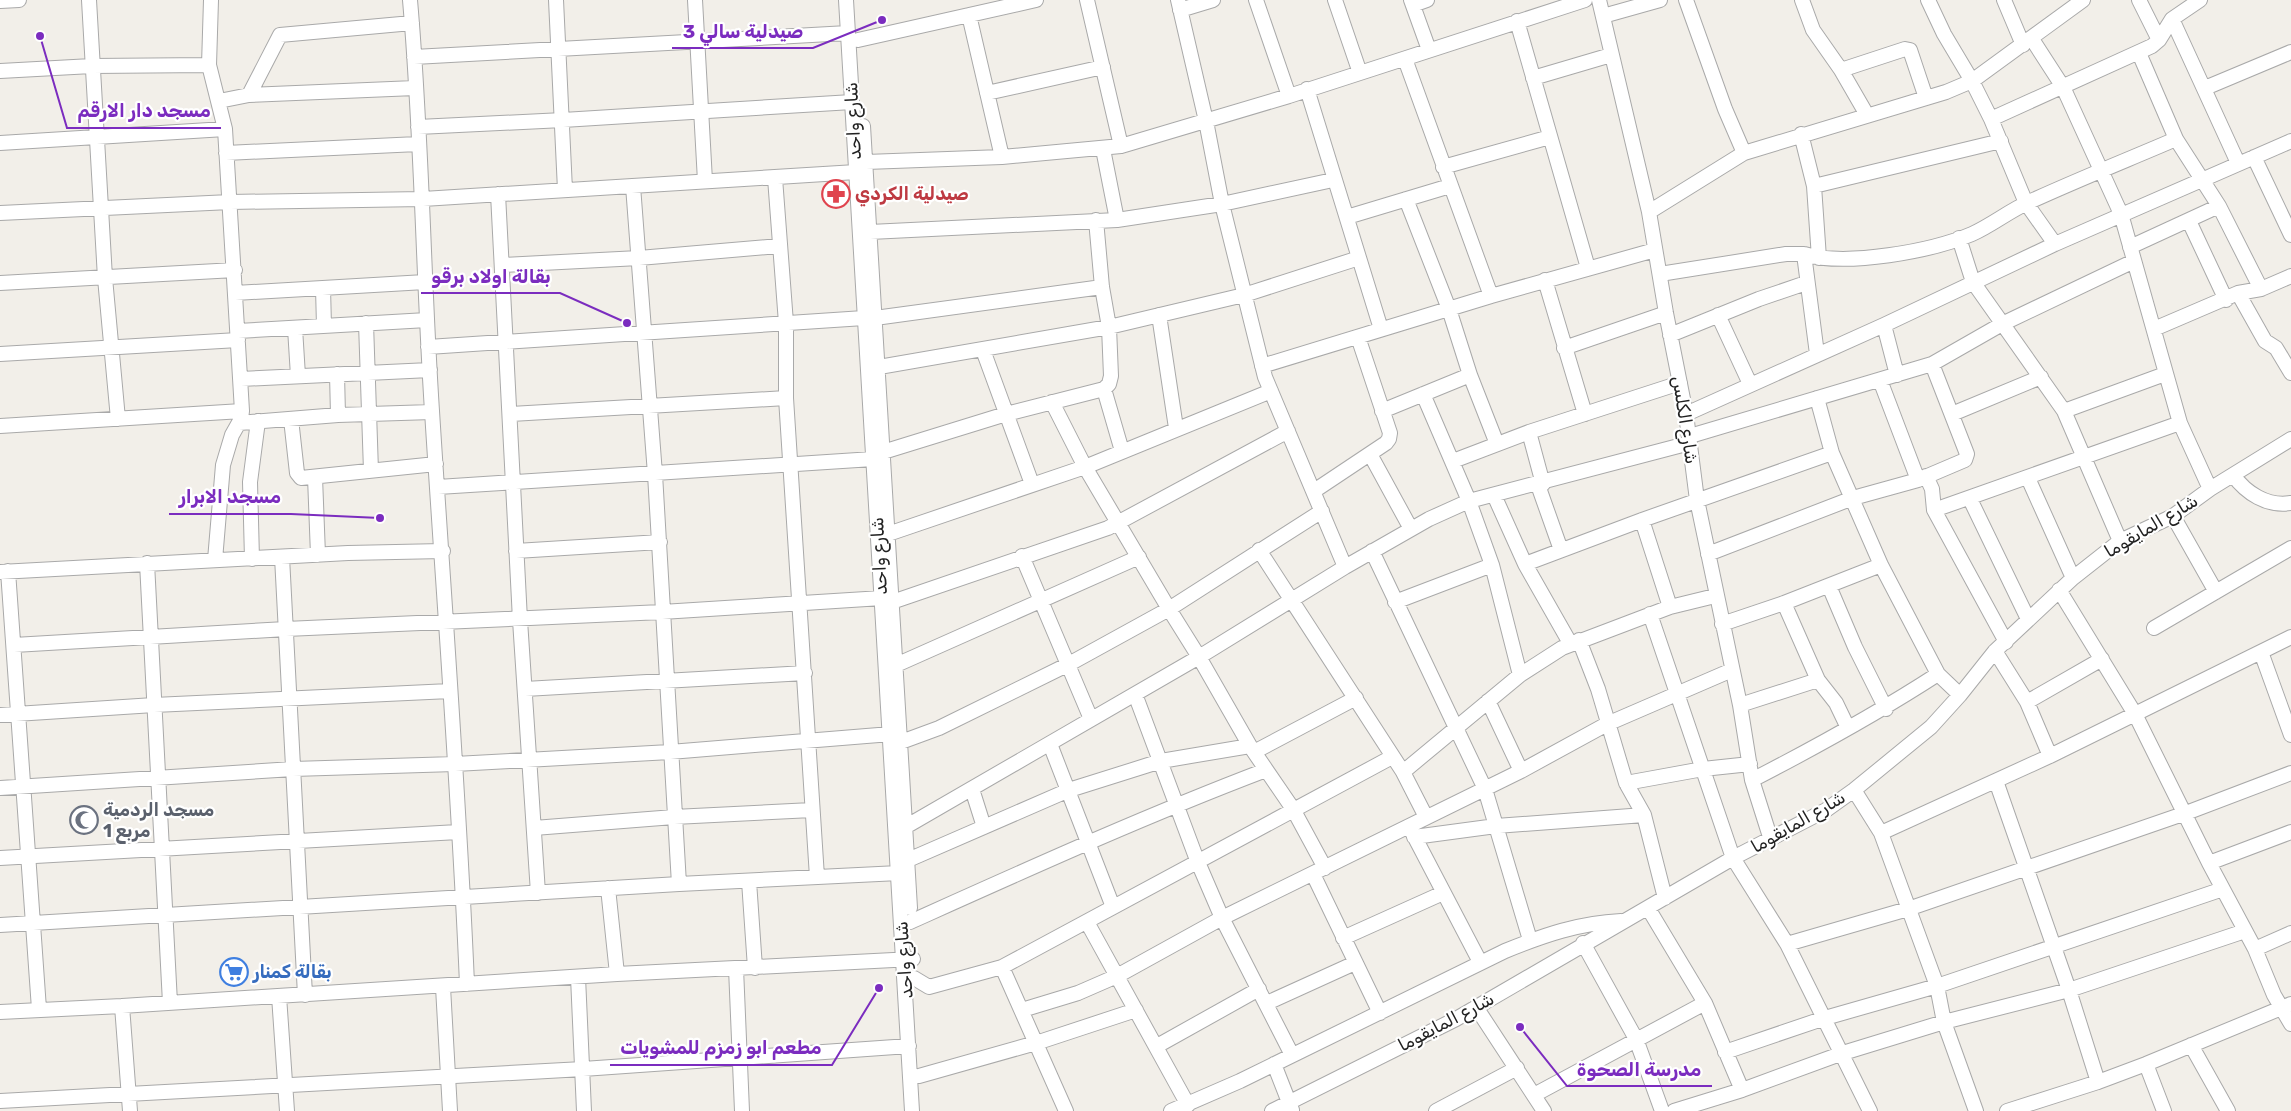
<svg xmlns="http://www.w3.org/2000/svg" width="2291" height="1111" font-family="Rubik,Cairo,sans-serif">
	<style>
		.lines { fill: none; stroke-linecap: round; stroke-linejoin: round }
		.minor-casing { stroke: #a9a9a9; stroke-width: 16 }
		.minor { stroke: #fff; stroke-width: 14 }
		.labels { text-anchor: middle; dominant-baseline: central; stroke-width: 4.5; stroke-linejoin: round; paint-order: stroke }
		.street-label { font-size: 18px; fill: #222; stroke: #fff }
		.health-label { font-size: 18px; font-weight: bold; fill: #be3a42; stroke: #fff; text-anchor: start }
		.worship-label { font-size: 18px; font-weight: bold; fill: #5b616d; stroke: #fff; text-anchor: start }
		.shop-label { font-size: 18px; font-weight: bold; fill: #366cbe; stroke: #fff; text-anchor: start }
		.leader { fill: none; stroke: #7b2cbf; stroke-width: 2 }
		.callout-dot { fill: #7b2cbf; stroke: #fff; stroke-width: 2 }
		.callout-label { font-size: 19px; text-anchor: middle; font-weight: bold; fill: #7b2cbf; stroke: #fff; stroke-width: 4.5; stroke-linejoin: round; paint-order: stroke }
	</style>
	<rect width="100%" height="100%" fill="#f2efe9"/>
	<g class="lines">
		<defs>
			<path id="minor" d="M89,0L105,278L118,419
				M211,0L209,65L225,129L242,411L241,419L232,435L223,465L215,560
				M410,0C422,137 423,274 432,411C444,602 459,793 467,984
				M556,0L565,190
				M695,0L705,181
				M846,0L912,1111
				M1087,0L1121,146
				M1178,0L1206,121L1222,204L1265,377L1345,567
				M1256,0L1289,96
				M1335,0L1360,73
				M1411,0L1429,50
				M1599,0L1649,212L1666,313L1686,414L1697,500L1740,705L1752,780L1771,840
				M1686,0L1725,109L1744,153
				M1802,0L1813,30L1841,70L1867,115
				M1928,0L1944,34L1972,81L1991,119L2026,203L2055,244
				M2004,0L2023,45
				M2139,0L2159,40
				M0,1L19,0
				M1413,5L1427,0
				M1180,10L1213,0
				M969,15L1002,157
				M1603,16L1660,0
				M2172,19L2238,163
				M1517,21L1588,268
				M2032,39L2063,87L2121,214L2180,423L2210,489
				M858,40L1036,0
				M2139,53L2176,139L2219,206L2261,289
				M414,57L848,33
				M1405,59L1491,296
				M1841,70L1905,49L1910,50L1926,98
				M0,71L92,66L209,65
				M1533,78L1611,55
				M2205,88L2291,52
				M1307,89L1381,329
				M987,93L1103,67
				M249,95L280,35L412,23
				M219,101L249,95L415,88
				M1991,119L2152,46L2159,40L2172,19L2200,0
				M863,126L910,908
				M418,127L563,120L852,102
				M1801,134L1814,186L1819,258
				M0,143L225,129
				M1103,149L1117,220
				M226,153L418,144
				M2254,157L2291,235
				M866,162L1002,157L1121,146L1289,96L1585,0
				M1443,167L1550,137
				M775,178L786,323V398L817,877
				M633,186L655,474L679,884
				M1814,186L2001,141
				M498,194L520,620L538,893
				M1406,199L1449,309L1470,375L1497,444
				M1649,212L1744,153L1946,92L1972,81L2083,0
				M0,213L230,202L423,199L856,172
				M1347,217L1450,186
				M1096,220L1102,287L1109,327L1111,376L1109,384L1104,389L1122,451
				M2189,221L2226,300
				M870,232L1117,220L1222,204L1333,180
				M1959,238L1973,282L2064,411L2120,541
				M2130,247L2219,206
				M1804,254C1846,267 1932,251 1972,234C1992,225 2009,211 2029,202C2077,180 2127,160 2176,139
				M502,265L639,258L779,246
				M1660,274L1786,254H1804L1817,354
				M1545,280L1585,414
				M0,283L235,270
				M323,288L324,326
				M235,293L425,282
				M2238,293L2265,341L2276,348L2291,373
				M1159,315L1176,428
				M1718,315L1750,384
				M875,318L1102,287
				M366,323L371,471
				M1884,325L1897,375
				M295,328L298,376
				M2154,329L2238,293L2261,289L2291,276
				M238,331L427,320
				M1670,335L1759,299L1806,283
				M428,347L864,318
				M1564,348L1666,313
				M983,350L1032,484
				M0,354L238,340
				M1262,366L1491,296L1655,250
				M879,367L1109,327L1244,295L1359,258
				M337,374L338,415
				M241,379L430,370
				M1880,380L1918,480
				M1423,394L1469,501L1492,565L1520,675
				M1817,398L1832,453L1881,565L1938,674L1960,695
				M1052,402L1085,467L1169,609L1199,657L1250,746L1293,809L1325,868
				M1382,411L1470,375
				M2064,411L2165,374
				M511,414L786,398
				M1686,414L1884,325L2055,244L2291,141
				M1952,414L2041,377
				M291,419L297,473L301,478L436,464
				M239,423L338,415L432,412
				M0,426L242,411
				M1529,432L1543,484
				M1690,436L1932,364L2002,324L2134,261
				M883,452L1006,414L1104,389
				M1370,454L1411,529
				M1453,461L1529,432L1680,383
				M2233,475C2246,493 2267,507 2291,503
				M1926,476L1932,489L1934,510L2006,642
				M315,477L318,555
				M2028,478L2073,578
				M1538,485L1561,550
				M438,487L873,459
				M1314,491L1386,443L1389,439L1390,433L1358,337
				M1494,495L1525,564L1570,643
				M1970,499L2028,619
				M1934,510L2180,423
				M2173,516L2216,592
				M1642,520L1670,607
				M888,534L1085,467L1271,391
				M1259,550L1403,772L1426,817
				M516,551L660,542
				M1372,551L1485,789L1530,940
				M1708,554L1853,498L1918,480L1965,460L1967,454L1932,364
				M1022,556L1091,719
				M282,557L305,995
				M252,559L250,482L258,421
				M147,563L170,1003
				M1525,564L1642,520L1832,453
				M8,571L39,1009
				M0,572L348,553L443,551
				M1829,586L1855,647L1886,709
				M2059,590L2135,714L2209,863L2255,949L2274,995L2291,1024
				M892,602L1108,528L1288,431
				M1395,602L1492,565
				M1784,603L1818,680L1836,703L1848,728
				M1650,614L1733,858L1787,944L1870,1111
				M1722,624L1784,603L1881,565
				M2154,628L2291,548
				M1579,640L1598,689L1626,783L1644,815L1665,898
				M14,645L286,629L662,612L882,598
				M1995,651L2027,702L2050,756
				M2261,652L2291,735
				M896,665L1139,557
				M525,689L805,673
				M1135,694L1197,860L1222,918L1292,1055
				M1488,701L1521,771
				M2027,702L2102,659
				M1740,705L1818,680
				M0,715L154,705L450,691
				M901,742L939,728L1069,664L1169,609L1322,511
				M1050,744L1113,907
				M1254,752L1356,698
				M1403,772L1520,675L1562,648L1670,607L1715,596
				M1752,780C1816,747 1878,713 1938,674
				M1996,781L2069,990L2098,1082
				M1626,783L1703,769L1750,764
				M0,788L293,769L455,764L670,752L891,734
				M972,789L984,827
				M1854,790L1881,833L1937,986L1944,1022L1976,1111
				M534,828L674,817L812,810
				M900,830L1199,657L1345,567L1429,519L1469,501L1690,443
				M1411,830L1480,962
				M1881,833L2050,756L2291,637
				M1414,837L1496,826L1644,815
				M0,858L458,832
				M908,860L1069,790L1161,761L1250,746
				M2209,863L2291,832
				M1313,874L1380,1013
				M749,881L755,968
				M608,888L617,974
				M1648,908L1705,1003L1742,1090
				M910,922C1028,869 1145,816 1266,770
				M1087,922L1188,1105
				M0,925L679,884L899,873
				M1343,938L1443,893
				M1583,943L1636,1039L1662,1111
				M1787,944L1908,909L2186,813L2291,773
				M2255,949L2291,933
				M1002,967L1066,1111
				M736,968L742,1111
				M578,977L584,1111
				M906,978H914L929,987L1002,967L1392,757
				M443,987L450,1111
				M279,996L287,1111
				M1267,1003L1355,963
				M122,1006L130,1111
				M1476,1007L1544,1111
				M1022,1010L1078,993L1117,976L1222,918L1521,771L1607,724L1732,670
				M0,1012L122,1006L617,974L913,959
				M2191,1045L2228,1111
				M1157,1046L1259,989
				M1725,1052L1825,1018L1937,986L2223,889
				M1274,1064L1292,1110
				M2146,1064L2164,1111
				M919,1076L1036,1043L1136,1010
				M1534,1095L1705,1003
				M0,1101L583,1069L909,1046
				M1171,1111L1240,1081L1505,951C1544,935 1579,923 1621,921
				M1272,1111L1456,1019L1733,858L1826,810L1854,790L1931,727L1960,695L1995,651L2073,578L2120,541L2173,516L2210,489L2291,439
				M1436,1111L1517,1068
				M1674,1111L1742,1090L1843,1053L1944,1022L2069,990L2245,931
				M2007,1111L2098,1082L2146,1064L2291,1004"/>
		</defs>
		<use href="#minor" class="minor-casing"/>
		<use href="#minor" class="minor"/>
	</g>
	<defs>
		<symbol id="pharmacy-ring" viewBox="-11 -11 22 22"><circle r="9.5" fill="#fff" stroke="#e0444e" stroke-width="1.5"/><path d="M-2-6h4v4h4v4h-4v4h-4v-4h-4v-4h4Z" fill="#e0444e"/></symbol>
		<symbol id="mosque-ring" viewBox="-11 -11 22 22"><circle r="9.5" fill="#fff" stroke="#6b7280" stroke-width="1.5"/><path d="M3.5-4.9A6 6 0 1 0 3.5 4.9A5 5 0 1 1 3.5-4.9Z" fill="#6b7280"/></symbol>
		<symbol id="supermarket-ring" viewBox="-11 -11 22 22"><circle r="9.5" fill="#fff" stroke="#3f7fe0" stroke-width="1.5"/><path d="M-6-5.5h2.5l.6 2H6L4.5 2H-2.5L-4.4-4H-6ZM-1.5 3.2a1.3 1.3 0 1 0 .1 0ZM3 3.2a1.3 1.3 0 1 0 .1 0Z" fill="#3f7fe0"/></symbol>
	</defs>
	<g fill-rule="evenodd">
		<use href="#pharmacy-ring" x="820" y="178" width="32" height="32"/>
		<use href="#mosque-ring" x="68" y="804" width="32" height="32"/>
		<use href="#supermarket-ring" x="218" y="956" width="32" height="32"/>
	</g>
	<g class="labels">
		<g class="street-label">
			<text transform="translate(853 121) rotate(-93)">شارع واحد</text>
			<text transform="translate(1685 420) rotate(81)">شارع الكلس</text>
			<text transform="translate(2151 526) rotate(-31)">شارع المايقوما</text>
			<text transform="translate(879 556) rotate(-93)">شارع واحد</text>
			<text transform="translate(1798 822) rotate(-30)">شارع المايقوما</text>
			<text transform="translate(904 960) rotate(-94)">شارع واحد</text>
			<text transform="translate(1446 1022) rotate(-28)">شارع المايقوما</text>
		</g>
		<g class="health-label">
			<text x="855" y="194">صيدلية الكردي</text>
		</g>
		<g class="worship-label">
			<text x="103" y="810">مسجد الردمية<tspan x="103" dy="21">مربع 1</tspan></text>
		</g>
		<g class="shop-label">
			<text x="253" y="972">بقالة كمنار</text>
		</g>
	</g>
	<path class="leader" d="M882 20L813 48H672M40 36L67 128H221M627 323L560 293H421M380 518L291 514H169M879 988L832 1065H610M1520 1027L1567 1086H1712"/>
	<g class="callout-dot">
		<circle cx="882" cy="20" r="5"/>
		<circle cx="40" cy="36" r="5"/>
		<circle cx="627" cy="323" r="5"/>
		<circle cx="380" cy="518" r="5"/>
		<circle cx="879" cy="988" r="5"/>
		<circle cx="1520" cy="1027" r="5"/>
	</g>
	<g class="callout-label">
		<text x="743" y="38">صيدلية سالي 3</text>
		<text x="144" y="117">مسجد دار الارقم</text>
		<text x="491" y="283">بقالة اولاد برقو</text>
		<text x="230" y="503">مسجد الابرار</text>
		<text x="721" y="1054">مطعم ابو زمزم للمشويات</text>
		<text x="1639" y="1076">مدرسة الصحوة</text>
	</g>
</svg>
